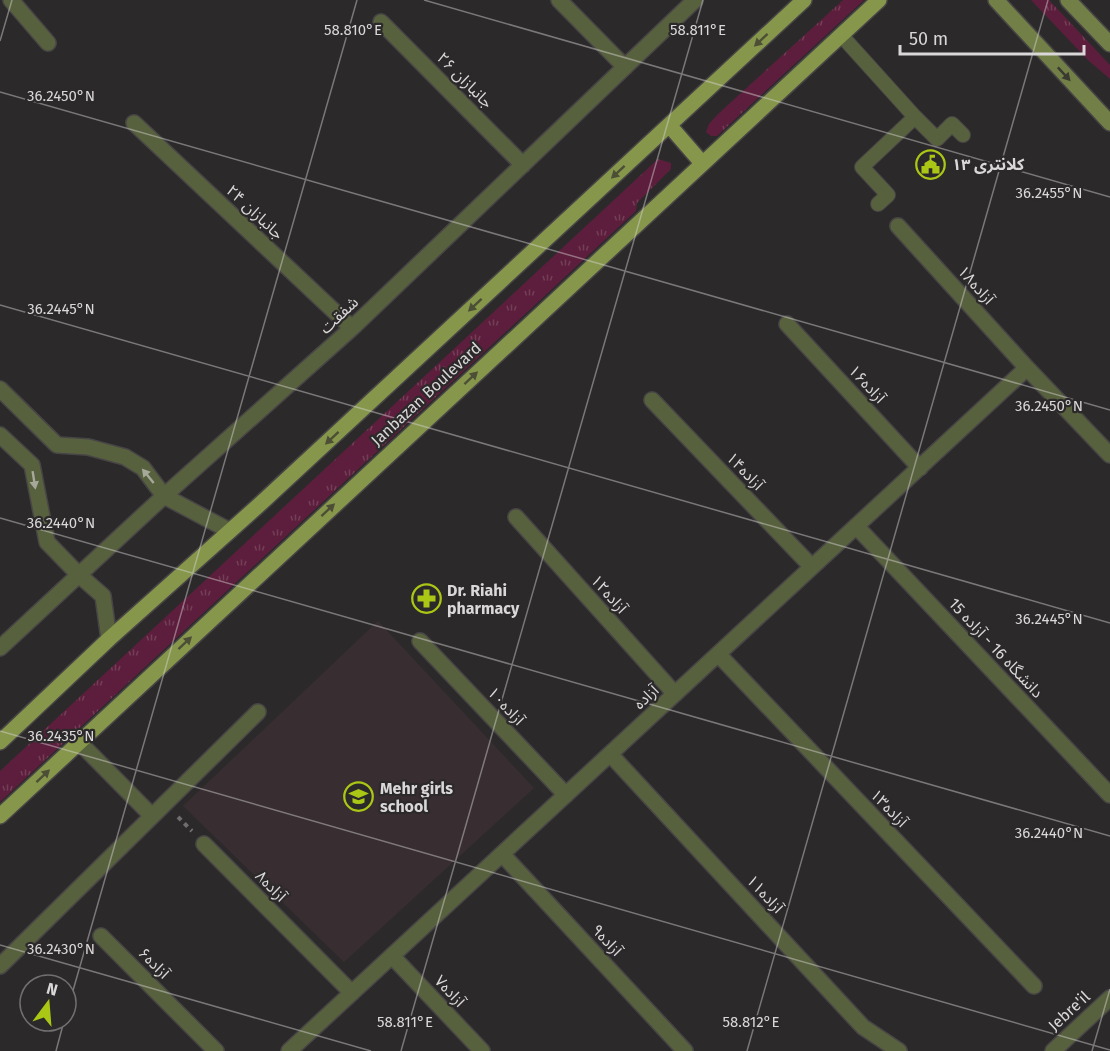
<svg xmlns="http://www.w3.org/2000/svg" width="1110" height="1051" font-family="'Fira Sans','Noto Sans Arabic',sans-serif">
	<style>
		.built { fill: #382e32 }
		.grass { fill: url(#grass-tufts) }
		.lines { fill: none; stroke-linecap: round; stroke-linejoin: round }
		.service-casing { stroke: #484546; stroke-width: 16 }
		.minor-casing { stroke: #484546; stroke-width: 18 }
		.secondary-casing { stroke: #484546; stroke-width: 18 }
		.primary-casing { stroke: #484546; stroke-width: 18 }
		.path { stroke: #706d6e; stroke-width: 4; stroke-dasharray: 4.5 4.5; stroke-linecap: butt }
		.service { stroke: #58613e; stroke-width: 14 }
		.minor { stroke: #58613e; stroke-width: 15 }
		.secondary { stroke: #727f46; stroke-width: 15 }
		.primary { stroke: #86964b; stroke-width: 15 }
		.oneway { fill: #4c4f36 }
		.oneway2 { fill: #3a3a30 }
		.oneway3 { fill: #a6a89a }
		.ticks { fill: none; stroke: #dad7d8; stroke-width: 1.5; stroke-opacity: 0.45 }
		.labels { text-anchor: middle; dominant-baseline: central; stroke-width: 4.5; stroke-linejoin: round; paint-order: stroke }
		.street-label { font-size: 16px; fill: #dad7d8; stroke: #2c292a }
		.poi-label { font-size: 16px; font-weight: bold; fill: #dad7d8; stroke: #2c292a; text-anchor: start }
		.ticks-label { font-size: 15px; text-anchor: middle; fill: #dad7d8; stroke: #2c292a; stroke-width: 4.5; stroke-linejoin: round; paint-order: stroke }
	</style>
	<defs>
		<pattern id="grass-tufts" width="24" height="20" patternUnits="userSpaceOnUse" patternTransform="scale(1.5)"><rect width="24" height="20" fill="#5c1e3c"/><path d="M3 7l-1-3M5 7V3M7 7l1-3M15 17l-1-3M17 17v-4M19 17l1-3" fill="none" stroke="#733e57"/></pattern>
	</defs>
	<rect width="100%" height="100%" fill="#2c292a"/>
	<path class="built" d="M378,621L534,788L344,962L183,806Z"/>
	<path class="grass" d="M843,0H864L717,136H711L706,132L709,124L718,114Z
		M1031,0H1049L1110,65V79L1089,61Z
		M658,159L671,163V169L637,203L636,211L0,802V771Z"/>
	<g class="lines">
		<defs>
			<path id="service" d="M841,35L915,117L862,167L888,195L878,204
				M915,117L937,139L952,124L963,135"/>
			<path id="minor" d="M11,0L48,43
				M559,0L625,67
				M381,22L523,165
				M134,123L352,328
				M898,226L1027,368L1110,455
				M787,324L920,468
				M0,389L57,445L88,447L125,457L143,468L164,496L230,531
				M652,400L812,567
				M0,435L32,465L47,542L79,575L103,596L109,639
				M516,517L675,694
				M856,526L1110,795
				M420,641L566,795
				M0,648L164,496L352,328L695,0
				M718,654L1034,986
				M79,742L152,816
				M610,754L863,1027L899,1051
				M204,844L352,993
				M502,854L685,1051
				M101,936L216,1051
				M392,956L482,1051
				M0,966L258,712
				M289,1051L1027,368
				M1053,1051L1110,998"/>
			<path id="secondary" d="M996,0L1110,123
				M1068,0L1110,44"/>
			<path id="primary" d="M669,125L702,163
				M0,742L109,639L259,505L804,0
				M0,816L879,0"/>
		</defs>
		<use href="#service" class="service-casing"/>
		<use href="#minor" class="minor-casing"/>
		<use href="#secondary" class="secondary-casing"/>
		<use href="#primary" class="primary-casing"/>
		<path class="path" d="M178,817L192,831"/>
		<use href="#service" class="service"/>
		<use href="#minor" class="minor"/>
		<use href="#secondary" class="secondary"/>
		<use href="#primary" class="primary"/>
	</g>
	<defs><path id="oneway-solid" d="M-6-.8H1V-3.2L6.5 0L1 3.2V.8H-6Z" transform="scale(1.5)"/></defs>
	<g class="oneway">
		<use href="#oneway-solid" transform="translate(761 40) rotate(137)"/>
		<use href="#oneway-solid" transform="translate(618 172) rotate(137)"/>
		<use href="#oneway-solid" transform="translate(475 305) rotate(137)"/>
		<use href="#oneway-solid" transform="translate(471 378) rotate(-43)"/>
		<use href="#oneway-solid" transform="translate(332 438) rotate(137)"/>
		<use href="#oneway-solid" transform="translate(328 510) rotate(-43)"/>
		<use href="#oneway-solid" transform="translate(185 643) rotate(-43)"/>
		<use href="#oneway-solid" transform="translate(43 776) rotate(-43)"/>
	</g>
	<use class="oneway2" href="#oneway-solid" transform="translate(1064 74) rotate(47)"/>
	<g class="oneway3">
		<use href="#oneway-solid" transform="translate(148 476) rotate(-129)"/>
		<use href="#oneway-solid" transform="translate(34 480) rotate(81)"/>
	</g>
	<path class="ticks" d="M424,0L1110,197M0,41L12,0M0,92L1110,410M0,305L1110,623M0,518L1110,836M0,731L1110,1050M0,945L371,1051M66,1015L357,0M56,1051L64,1021M401,1051L703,0M747,1051L1048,0M1092,1051L1110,989"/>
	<defs>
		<symbol id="civic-ring" viewBox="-11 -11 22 22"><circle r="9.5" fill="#2c292a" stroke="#abc716" stroke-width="1.5"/><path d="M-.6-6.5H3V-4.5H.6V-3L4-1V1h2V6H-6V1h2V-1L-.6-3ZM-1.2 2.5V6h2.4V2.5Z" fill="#abc716"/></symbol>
		<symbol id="pharmacy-ring" viewBox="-11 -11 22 22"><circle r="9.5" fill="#2c292a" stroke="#abc716" stroke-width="1.5"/><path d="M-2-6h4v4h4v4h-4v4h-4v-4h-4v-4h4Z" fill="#abc716"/></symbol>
		<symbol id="school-ring" viewBox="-11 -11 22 22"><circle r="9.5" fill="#2c292a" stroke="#abc716" stroke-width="1.5"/><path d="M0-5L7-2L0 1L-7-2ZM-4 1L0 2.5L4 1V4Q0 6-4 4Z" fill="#abc716"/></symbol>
	</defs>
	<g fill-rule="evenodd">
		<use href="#civic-ring" x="914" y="148" width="33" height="33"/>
		<use href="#pharmacy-ring" x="410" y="582" width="33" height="33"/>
		<use href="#school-ring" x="342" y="780" width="33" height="33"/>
	</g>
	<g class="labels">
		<g class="street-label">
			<text transform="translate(465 80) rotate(45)">جانبازان ۲۶</text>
			<text transform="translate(255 212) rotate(43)">جانبازان ۲۴</text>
			<text transform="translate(976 285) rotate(48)">آزاده۱۸</text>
			<text transform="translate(339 315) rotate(-43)">شفقت</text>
			<text transform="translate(867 384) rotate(47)">آزاده۱۶</text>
			<text transform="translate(426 394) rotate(-43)">Janbazan Boulevard</text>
			<text transform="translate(745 471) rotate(46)">آزاده۱۴</text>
			<text transform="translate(609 594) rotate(48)">آزاده۱۲</text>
			<text transform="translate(996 648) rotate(47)">دانشگاه 16 - آزاده 15</text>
			<text transform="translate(646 697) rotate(-43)">آزاده</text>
			<text transform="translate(506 706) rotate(47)">آزاده۱۰</text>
			<text transform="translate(889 808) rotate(46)">آزاده۱۳</text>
			<text transform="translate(271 886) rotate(45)">آزاده۸</text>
			<text transform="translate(765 894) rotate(47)">آزاده۱۱</text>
			<text transform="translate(607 940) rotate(47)">آزاده۹</text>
			<text transform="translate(154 963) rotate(45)">آزاده۶</text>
			<text transform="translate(450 991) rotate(47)">آزاده۷</text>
			<text transform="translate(1069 1011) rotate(-43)">Jebre'il</text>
		</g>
		<g class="poi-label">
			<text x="952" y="164">کلانتری ۱۳</text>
			<text x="447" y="590">Dr. Riahi<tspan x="447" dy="18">pharmacy</tspan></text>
			<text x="380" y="788">Mehr girls<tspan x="380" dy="18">school</tspan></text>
		</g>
	</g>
	<g class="ticks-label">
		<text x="353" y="35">58.810°E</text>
		<text x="698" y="35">58.811°E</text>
		<text x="61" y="101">36.2450°N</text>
		<text x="1049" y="198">36.2455°N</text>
		<text x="61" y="314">36.2445°N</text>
		<text x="1049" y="411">36.2450°N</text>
		<text x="61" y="528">36.2440°N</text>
		<text x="1049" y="624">36.2445°N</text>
		<text x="61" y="741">36.2435°N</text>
		<text x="1049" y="838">36.2440°N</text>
		<text x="61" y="954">36.2430°N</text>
		<text x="405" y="1027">58.811°E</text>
		<text x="751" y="1027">58.812°E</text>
	</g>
	<g transform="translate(48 1003) rotate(16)"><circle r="28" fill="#2c292a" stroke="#726f70" stroke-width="1.5"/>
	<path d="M0-4.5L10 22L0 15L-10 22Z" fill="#abc716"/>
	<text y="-9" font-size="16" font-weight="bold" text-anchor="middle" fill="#dad7d8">N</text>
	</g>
	<path d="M900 45v9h184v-9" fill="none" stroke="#dad7d8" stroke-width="3"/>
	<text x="909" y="45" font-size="18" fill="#dad7d8" stroke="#2c292a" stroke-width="4.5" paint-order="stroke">50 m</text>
</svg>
